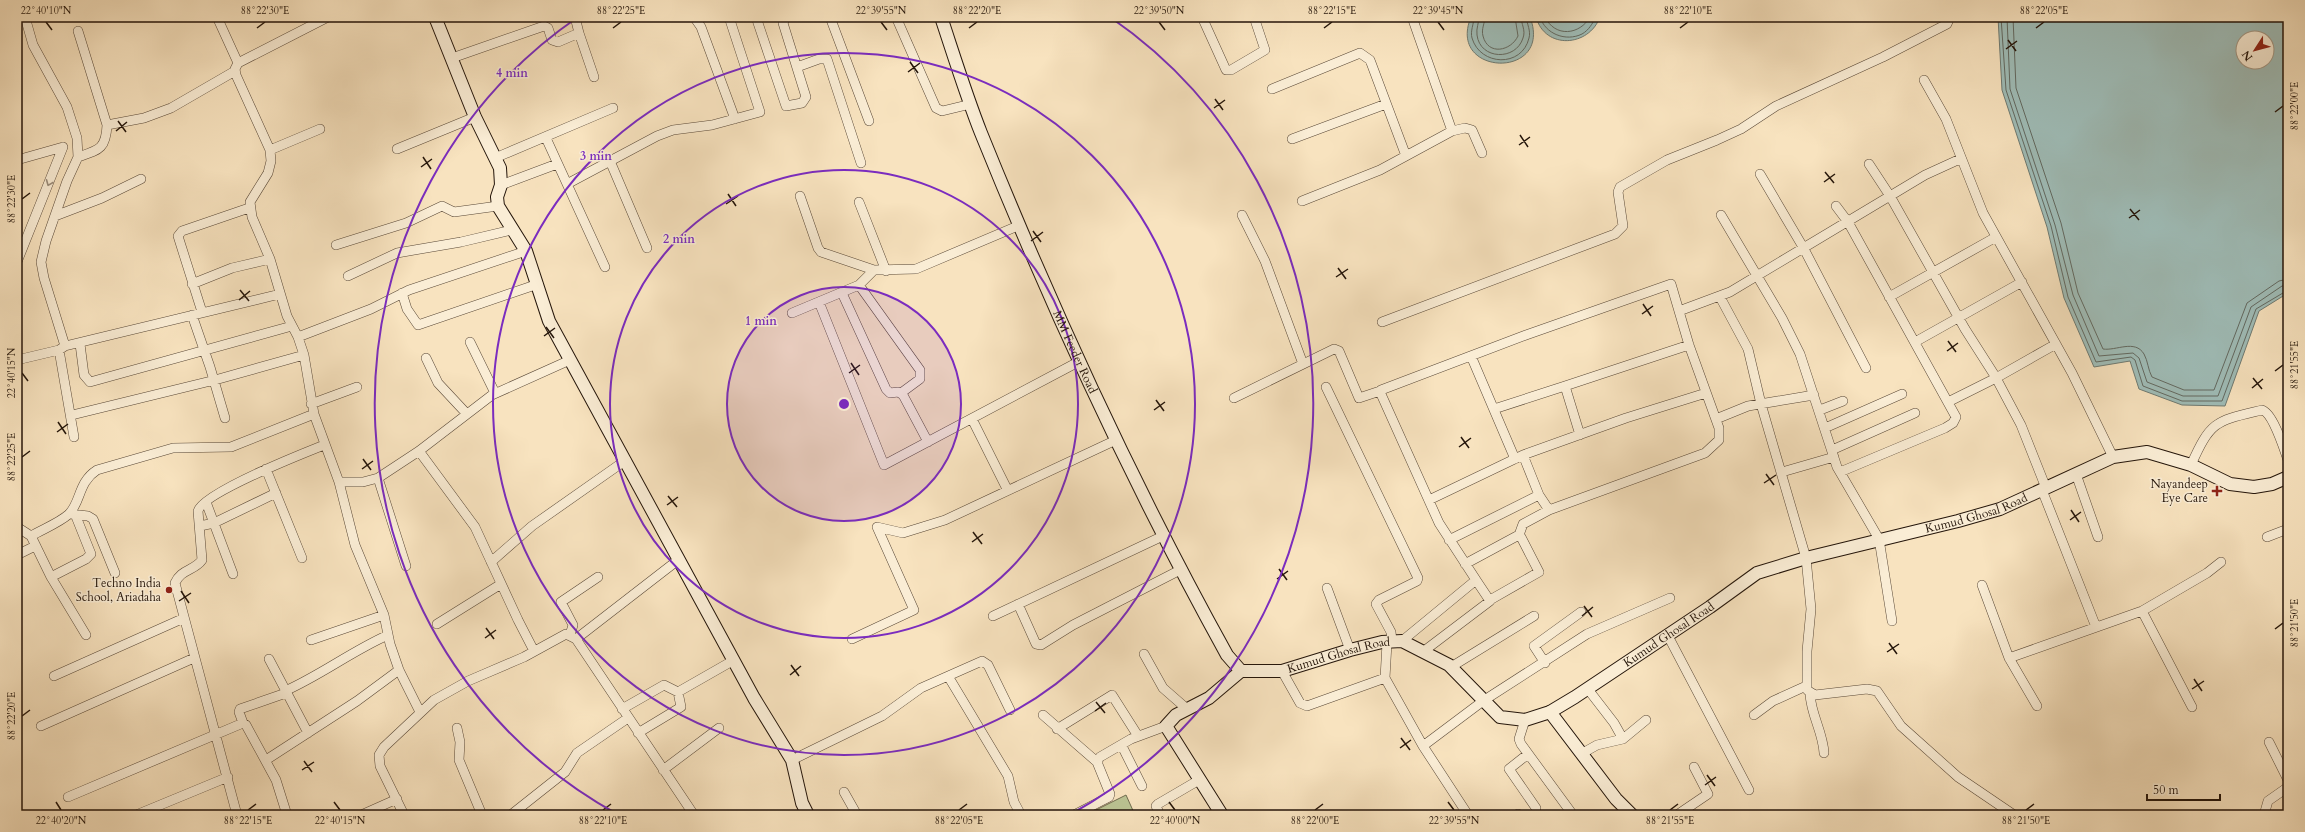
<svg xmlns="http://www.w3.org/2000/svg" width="2305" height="832" font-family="Cardo,serif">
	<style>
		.green { fill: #bbc494; stroke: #706c4f }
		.water { fill: #9fbdb8; stroke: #6e7a72; fill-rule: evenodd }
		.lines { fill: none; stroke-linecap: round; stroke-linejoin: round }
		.shore { stroke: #626961; stroke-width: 1 }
		.street-casing { stroke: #594837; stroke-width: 10 }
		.secondary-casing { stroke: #24150a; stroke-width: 14 }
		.street { stroke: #faedd5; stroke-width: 9 }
		.secondary { stroke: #faedd5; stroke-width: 12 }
		.oneway { stroke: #9a8c7a }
		.ticks { fill: none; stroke: #24150a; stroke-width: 1.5 }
		.ring { fill: none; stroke: #7b2cbf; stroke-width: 2 }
		.poi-dot { fill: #8f2418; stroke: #faedd5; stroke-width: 1.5 }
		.labels { text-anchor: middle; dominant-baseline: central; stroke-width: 3; stroke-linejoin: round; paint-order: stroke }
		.street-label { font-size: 12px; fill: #24150a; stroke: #faedd5 }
		.poi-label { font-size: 12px; fill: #24150a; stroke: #faedd5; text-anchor: end }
		.centre { fill: #7b2cbf; stroke: #faedd5; stroke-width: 2 }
		.ring-label { font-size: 12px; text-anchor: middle; font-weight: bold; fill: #7b2cbf; stroke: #faedd5; stroke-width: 3; stroke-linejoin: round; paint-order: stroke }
		.neatline { fill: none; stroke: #24150a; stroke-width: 1.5 }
		.ticks-label { font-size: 10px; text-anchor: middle; fill: #24150a }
	</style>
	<rect width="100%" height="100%" fill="#f8e3bf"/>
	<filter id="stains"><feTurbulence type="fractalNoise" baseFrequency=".005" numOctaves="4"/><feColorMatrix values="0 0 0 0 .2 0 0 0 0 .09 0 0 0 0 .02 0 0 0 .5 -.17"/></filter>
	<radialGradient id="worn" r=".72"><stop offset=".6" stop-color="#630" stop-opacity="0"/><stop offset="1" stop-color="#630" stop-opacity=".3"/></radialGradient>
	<path class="green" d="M1126,795L1135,815H1086Z"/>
	<path class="water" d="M1471,17H1530C1554,80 1446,77 1471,17Z
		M1536,17H1600C1589,47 1545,50 1536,17Z
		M1998,17H2288V293L2259,311L2225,406L2182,405L2139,389L2130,361L2094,367L2064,298L2047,227L2002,90ZM2243,38H2267V62H2243Z"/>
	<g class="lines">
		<path class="shore" d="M1474,17C1474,24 1470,31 1472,38C1480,66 1522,68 1529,38C1531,31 1527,24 1526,17
			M1479,17C1479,23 1476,28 1477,35C1480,60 1516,61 1523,38C1526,30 1521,24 1521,17
			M1485,17C1485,23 1481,29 1483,36C1488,56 1511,51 1518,36L1515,17
			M1540,17C1545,34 1566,42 1582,34C1589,30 1592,24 1596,17
			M1545,17C1555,38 1580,35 1590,17
			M2001,17L2006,90L2051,226L2068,297L2096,362L2131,357L2135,360L2143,386L2182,401H2222L2256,309L2288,290
			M2007,17L2010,89L2055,225L2073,295L2099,356L2133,353L2139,358L2147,382L2183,396H2218L2251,307L2282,286L2288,285
			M2013,17L2016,88L2061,223L2078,293L2103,349C2116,351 2135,339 2144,354C2148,361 2148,370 2152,377L2184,390H2214L2247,303L2279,281L2288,279"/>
		<defs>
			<path id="street" d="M217,17L238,63
				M328,17L238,63L235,69L236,75L270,150L271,161L268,173L250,202L252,217L270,259L287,316L298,337L304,355L314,414L339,482L355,545L384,615L390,644L399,670L420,712
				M694,17L701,27L735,119
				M756,17L786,106L802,103L806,97L783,23L786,17
				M830,17L869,121
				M896,17L936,108L942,111L971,104
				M1202,17L1226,70H1231L1265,50L1254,17
				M1412,17L1452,131
				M78,31L107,125C106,149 99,150 78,157
				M579,33L594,77
				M452,58L544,26L548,28L552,40L558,42L579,33L575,17
				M797,67L819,59H827L861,163
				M1924,80L1946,119L1983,213L2072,373L2113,457
				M1272,89L1360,53L1370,60L1406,156
				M107,125L144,118L171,108L235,71
				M546,138L605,267
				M1292,139L1386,104
				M397,149L475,117
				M270,150L320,129
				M495,158L613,108
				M17,160L63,147
				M610,161L647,248
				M1869,164L1890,196L1965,329L1995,376L2021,425L2046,488
				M1760,174L1803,247L1866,368
				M567,184L657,136L673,130L712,125L760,112L729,17
				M501,185L557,164
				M800,196L818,248L821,252L874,270L916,269L1020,225
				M1302,201L1380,170L1452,131L1465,128L1472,130L1482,153
				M859,202L886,271
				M1836,206L1848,222L1956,417L1953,423L1945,428L1840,472
				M1242,215L1265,261L1303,364
				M1721,215L1782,318L1800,354L1837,467L1879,539L1892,621
				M55,216L102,198L141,179
				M336,245L406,223L442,206L454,212L498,206
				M17,262L63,147
				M348,276L397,253L461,242L512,230
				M192,284L232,268L270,259
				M859,285L920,370V379L901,393
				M402,293L407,309L418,325L538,284
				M842,293L886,389L890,393L898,392L903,395L928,442
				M1720,297L1748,349L1761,404L1806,558L1811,609L1807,651V690L1815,695L1867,689L1877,691L1901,726L1958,777L2014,815
				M1889,297L1996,237
				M819,302L884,465L1080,361
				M1679,311L1730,292L1925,175L1960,159
				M202,312L178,236L182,231L249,208
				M792,313L859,285L874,270
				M192,315L210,367L225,418
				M1382,322L1615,234L1623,226L1618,192L1620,187L1627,183L1667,160L1717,140L1741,129L1776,106L1883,57L1947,24L1950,17
				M298,337L371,309L409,290L526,251
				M470,342L495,393
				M1915,342L2022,282
				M80,344L84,375L90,382L292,326
				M65,346L280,294
				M59,350L74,437
				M1471,356L1515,459
				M426,358L438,383L466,413
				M17,360L59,350L65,346L44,278L41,262L46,241L67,181L78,157L77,138L67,107L33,45L25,17
				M1326,387L1418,578L1417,581L1379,600L1376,604L1391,632L1392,641L1387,643L1385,678
				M1234,398L1334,349L1339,351L1359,398L1380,391
				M1948,402L1996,378L2056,344
				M311,404L357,387
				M1494,409L1565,386
				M1820,410L1843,401
				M72,415L215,380L304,355
				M972,419L1007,489
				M1716,419L1748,406L1814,395
				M1825,428L1902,394
				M1580,435L1565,386L1689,345
				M1832,450L1915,413
				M419,451L475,527L518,620L534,651
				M2191,465C2211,420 2216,421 2262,410C2273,413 2284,449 2288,460
				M266,469L302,558
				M1782,472L1834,457
				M2076,474L2098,537
				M378,478L406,566
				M339,482H363L378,478L419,451L492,395L570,360
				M2042,490L2096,627
				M1429,500L1523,455L1626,418L1706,393
				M206,502L233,574
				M71,514L88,516L93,519L115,573
				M200,526L214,523L276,493
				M17,527L31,536
				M877,527L903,533L945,520L1116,440
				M1519,535L1523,524L1549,510
				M2267,537L2288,529
				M1449,540L1539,495L1523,455
				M17,555L35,546
				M491,562L532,526L626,460
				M1465,564L1517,536L1521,537L1539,572L1490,600
				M51,577L86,559L91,554L75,514
				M1982,585L2009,658L2037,706
				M1327,588L1350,650
				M1018,604L1036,644L1041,645L1073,625L1182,569
				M2142,611L2192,707
				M993,616L1165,535
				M437,624L501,584
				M1667,634L1749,790
				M86,635L51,577L31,536C43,529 59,523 69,514C81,502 78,482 97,470L173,448L231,447L314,414
				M570,635L573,625L561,602L598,577
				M576,639L678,560
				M852,639L914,610L877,527
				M311,640L384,615
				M1402,641L1476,580L1439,523L1381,394V390L1526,335L1671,284L1689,345L1719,428V440L1705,453L1549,510L1539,495
				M1424,651L1490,601L1476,580
				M1144,654L1163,688L1187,709
				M2009,658L2142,611L2207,573L2221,562
				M269,659L308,733
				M1545,663L1534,646L1581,612
				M1451,667L1534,616
				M1282,671L1300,703L1307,706L1385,678L1423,746
				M54,676L184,618
				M948,676L1008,776L1014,802L1021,815
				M1587,688L1614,723L1623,739
				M285,691C321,675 352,651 388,635
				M1810,694C1811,715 1823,732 1824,753
				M622,709L664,685L678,692L734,660
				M1043,715L1097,762
				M1754,715L1773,701L1806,686
				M1525,720L1519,739L1521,744L1573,815
				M243,723L239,712L240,709L286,693
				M41,726L194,658
				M457,728L460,742L459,760L482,815
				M1057,729L1112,695L1138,736
				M638,733L681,707L678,692
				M2269,742L2288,780
				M1122,746L1142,786
				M1528,754L1509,769L1536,808
				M1581,754L1597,745L1623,739L1646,720
				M266,760L357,701L399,670
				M792,760L882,716L921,688L982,661L988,665L1010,710
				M663,770L719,728
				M844,792L857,815
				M68,797L243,723L246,725L276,780L287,815
				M512,814L565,772L577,753L628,718
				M1518,814V815
				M136,815L228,777
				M237,815L175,583C181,569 194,571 202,560L198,511C202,493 304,453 324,445
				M361,815L397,799
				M404,815L380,766L379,755L384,747L434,700L468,681L524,657L566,634L576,639L694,815
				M1074,815L1109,797L1110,794L1097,762L1100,757L1131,739L1166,726
				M1160,815L1156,806L1158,804L1199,780
				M1468,815L1423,746L1483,701L1587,634L1670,598
				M1677,815L1708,794L1694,767
				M2264,815L2268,801L2288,787"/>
			<g id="secondary">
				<path d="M435,17L475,117L500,168L501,185L497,197L498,206L526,251L549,321L754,698L792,760L802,803L808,815"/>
				<path id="s1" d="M941,17C954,56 966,95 981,133C1053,311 1134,487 1227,655L1241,671"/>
				<path id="s2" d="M1241,671H1282L1350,650L1382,642L1402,641L1449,665L1500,717L1525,720L1550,712L1575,697L1710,607L1757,573L1806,558L1958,521L2000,509L2113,457L2147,452L2191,465L2230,484L2254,487L2272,484L2288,477"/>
				<path d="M1550,712L1616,799L1632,815"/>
				<path d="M1222,815L1166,726L1176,715L1209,698L1241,671"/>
			</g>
		</defs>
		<use href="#street" class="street-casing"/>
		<use href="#secondary" class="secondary-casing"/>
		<use href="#street" class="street"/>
		<use href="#secondary" class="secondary"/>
	</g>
	<defs><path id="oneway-chevron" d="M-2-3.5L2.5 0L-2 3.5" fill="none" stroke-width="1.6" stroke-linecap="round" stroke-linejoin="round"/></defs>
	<use class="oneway" href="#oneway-chevron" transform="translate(49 183) rotate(112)"/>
	<path class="ticks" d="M46,22L52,30M881,22L887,30M1159,22L1165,30M1438,22L1444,30M257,28L265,22M613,28L621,22M969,28L977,22M1324,28L1332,22M1680,28L1688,22M2036,28L2044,22M2008,40L2016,51M2006,49L2017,41M910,62L918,73M908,72L920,63M1215,99L1223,110M1214,108L1225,100M2275,112L2283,106M118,121L126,132M116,131L127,122M1520,135L1528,147M1519,145L1530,137M423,157L431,169M421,167L432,159M1825,172L1834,183M1824,182L1835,174M728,194L736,206M22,199L30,193M726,204L738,196M2130,209L2139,220M2129,218L2140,210M1033,231L1041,242M1031,241L1043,232M1338,268L1346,279M1336,277L1348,269M240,290L249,301M239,300L250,291M1643,304L1651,316M1642,314L1653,306M546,327L554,338M544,336L555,328M1948,341L1956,352M1947,351L1958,343M851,363L859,375M2275,371L2283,365M22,373L28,381M849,373L860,365M2253,378L2262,389M2252,388L2263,379M1156,400L1164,411M1154,410L1165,402M58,422L66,434M57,432L68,424M1461,437L1469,448M1459,447L1471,438M22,457L30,451M363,459L371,470M362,469L373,461M1766,474L1774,485M1764,483L1776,475M668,496L677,507M667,505L678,497M2071,510L2079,522M2070,520L2081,512M973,532L982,544M972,542L983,534M1279,569L1287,580M1277,579L1288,571M181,591L189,603M179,601L191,593M1584,606L1592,617M1582,616L1593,607M486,628L494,639M2275,629L2283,623M485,638L496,630M1889,643L1897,654M1887,652L1899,644M791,665L799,676M790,675L801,666M2194,679L2202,691M2192,689L2204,681M1096,702L1105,713M1095,711L1106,703M22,716L30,710M1401,738L1410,750M1400,748L1411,740M304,761L312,772M302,770L314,762M1707,775L1715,786M1705,785L1716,777M56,802L61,810M334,802L340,810M1169,802L1175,810M1448,802L1454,810M248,810L256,804M603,810L611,804M959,810L967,804M1315,810L1323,804M1670,810L1678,804M2026,810L2034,804"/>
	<circle cx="844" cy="404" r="117" fill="#7b2cbf" fill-opacity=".12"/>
	<g class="ring">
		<circle cx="844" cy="404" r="117"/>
		<circle cx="844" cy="404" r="234"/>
		<circle cx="844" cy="404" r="351"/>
		<path d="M617 814A469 469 0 0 1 578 17M1110 17A469 469 0 0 1 1071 814"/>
	</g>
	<g class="poi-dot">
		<path d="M2215 485h4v4h4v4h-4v4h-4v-4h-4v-4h4z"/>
		<circle cx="169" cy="590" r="4"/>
	</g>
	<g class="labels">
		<g class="street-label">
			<text stroke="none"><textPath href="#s1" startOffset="361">MM Feeder Road</textPath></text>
			<text stroke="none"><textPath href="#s2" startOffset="819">Kumud Ghosal Road</textPath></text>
			<text stroke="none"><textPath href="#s2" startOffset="484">Kumud Ghosal Road</textPath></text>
			<text stroke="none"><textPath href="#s2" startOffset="100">Kumud Ghosal Road</textPath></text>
		</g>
		<g class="poi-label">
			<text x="2208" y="484">Nayandeep<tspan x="2208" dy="14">Eye Care</tspan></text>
			<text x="161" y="583">Techno India<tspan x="161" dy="14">School, Ariadaha</tspan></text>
		</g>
	</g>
	<circle cx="844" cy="404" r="6" class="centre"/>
	<g class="ring-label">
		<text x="512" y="77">4 min</text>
		<text x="596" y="160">3 min</text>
		<text x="679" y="243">2 min</text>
		<text x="761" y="325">1 min</text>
	</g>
	<rect width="2305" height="832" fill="none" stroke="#f8e3bf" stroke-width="44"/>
	<g transform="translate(2255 50) rotate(234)"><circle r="19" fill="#faedd5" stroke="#a49784"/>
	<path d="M0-3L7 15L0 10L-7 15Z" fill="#8f2418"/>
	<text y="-6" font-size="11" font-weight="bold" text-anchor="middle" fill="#24150a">N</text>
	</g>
	<path d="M2147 794v6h73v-6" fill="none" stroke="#24150a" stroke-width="2"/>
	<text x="2153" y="794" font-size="12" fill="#24150a" stroke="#faedd5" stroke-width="3" paint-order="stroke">50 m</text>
	<rect x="22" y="22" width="2261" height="788" class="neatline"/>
	<g class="ticks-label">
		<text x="46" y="14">22°40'10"N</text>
		<text x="265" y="14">88°22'30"E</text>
		<text x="621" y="14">88°22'25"E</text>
		<text x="881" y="14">22°39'55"N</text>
		<text x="977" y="14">88°22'20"E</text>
		<text x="1159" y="14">22°39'50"N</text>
		<text x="1332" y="14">88°22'15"E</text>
		<text x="1438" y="14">22°39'45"N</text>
		<text x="1688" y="14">88°22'10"E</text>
		<text x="2044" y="14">88°22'05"E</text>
		<text transform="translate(2294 106) rotate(-90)" y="4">88°22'00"E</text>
		<text transform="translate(11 199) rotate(-90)" y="4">88°22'30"E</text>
		<text transform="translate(2294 365) rotate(-90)" y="4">88°21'55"E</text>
		<text transform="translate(11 373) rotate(-90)" y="4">22°40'15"N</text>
		<text transform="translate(11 457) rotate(-90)" y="4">88°22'25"E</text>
		<text transform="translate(2294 623) rotate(-90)" y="4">88°21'50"E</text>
		<text transform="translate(11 716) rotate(-90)" y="4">88°22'20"E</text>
		<text x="61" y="824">22°40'20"N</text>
		<text x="248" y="824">88°22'15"E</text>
		<text x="340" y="824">22°40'15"N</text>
		<text x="603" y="824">88°22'10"E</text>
		<text x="959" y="824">88°22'05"E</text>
		<text x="1175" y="824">22°40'00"N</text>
		<text x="1315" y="824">88°22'00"E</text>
		<text x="1454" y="824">22°39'55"N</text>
		<text x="1670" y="824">88°21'55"E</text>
		<text x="2026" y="824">88°21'50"E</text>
	</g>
	<rect width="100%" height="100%" filter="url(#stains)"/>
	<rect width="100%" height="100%" fill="url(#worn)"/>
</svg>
